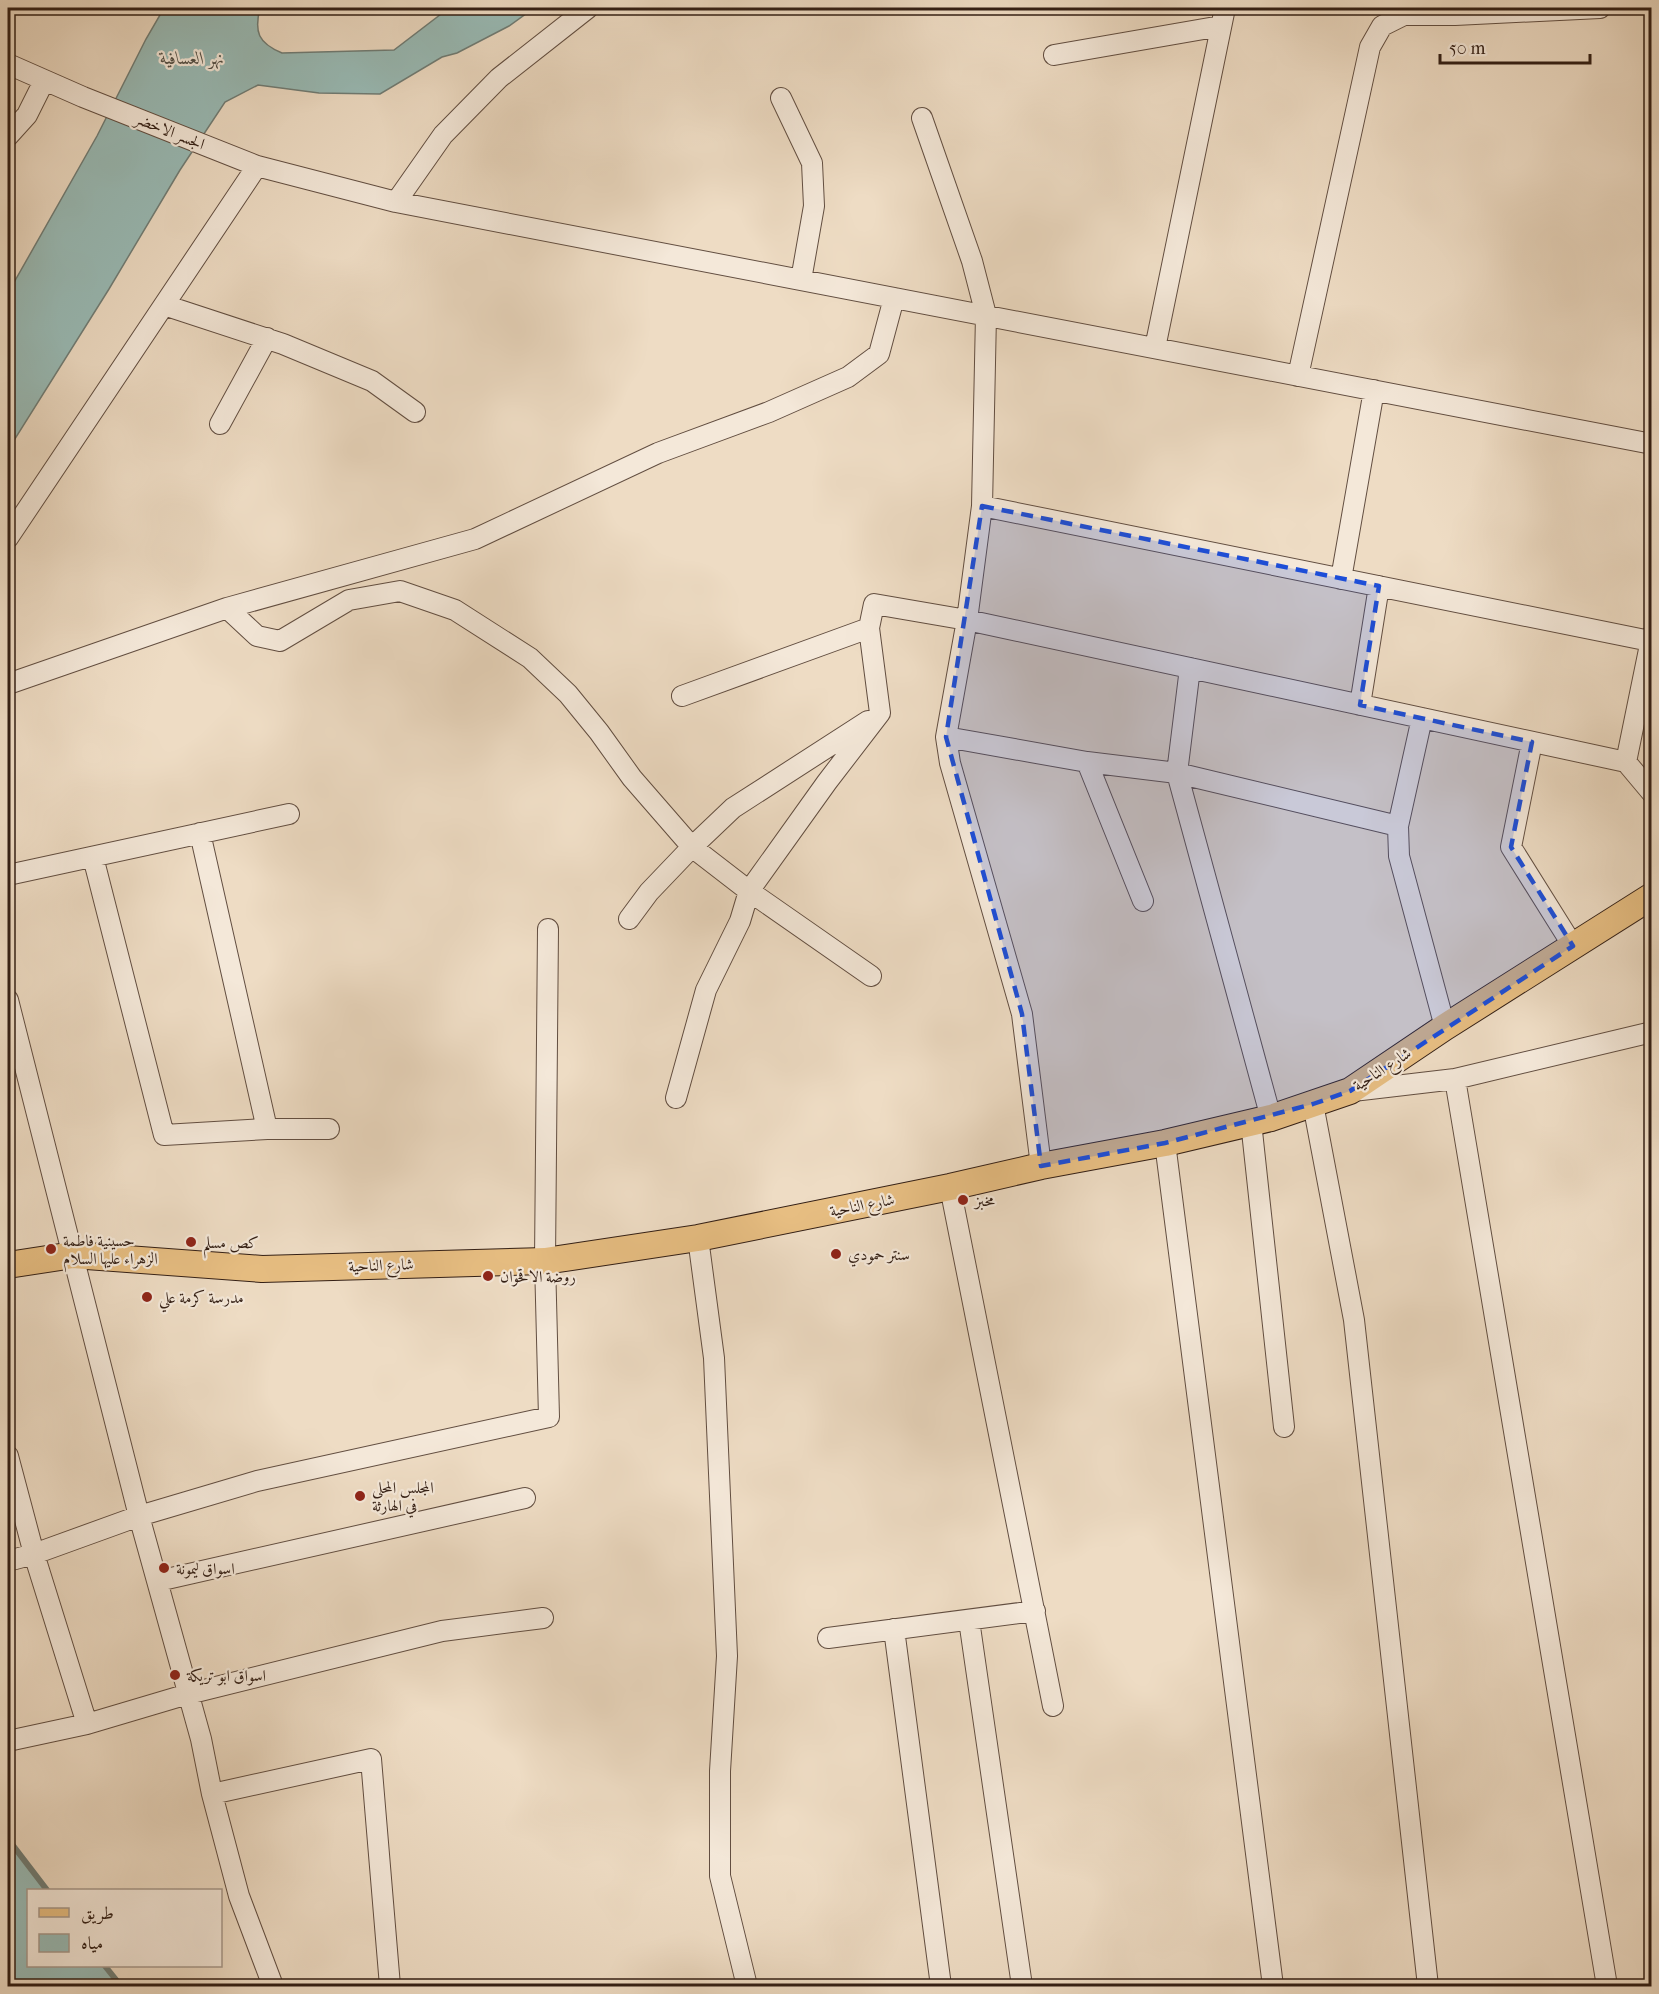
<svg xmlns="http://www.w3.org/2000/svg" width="1659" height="1994" font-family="'IM FELL French Canon',Amiri,serif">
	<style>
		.water { fill: #99bbb6; stroke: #707d76; stroke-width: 1.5 }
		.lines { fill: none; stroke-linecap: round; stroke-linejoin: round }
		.stream { stroke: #707d76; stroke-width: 6 }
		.minor-casing { stroke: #624e41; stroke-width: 22 }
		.major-casing { stroke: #331f15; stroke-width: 28 }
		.minor { stroke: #f4e8d9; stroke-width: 20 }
		.major { stroke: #e7be82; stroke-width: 26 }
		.marked { fill: #1d4ed8; fill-opacity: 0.2; stroke: #1d4ed8; stroke-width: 4.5; stroke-dasharray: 12 8; stroke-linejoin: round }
		.poi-dot { fill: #8f2418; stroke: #f4e8d9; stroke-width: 2 }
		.labels { text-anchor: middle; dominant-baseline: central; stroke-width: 4.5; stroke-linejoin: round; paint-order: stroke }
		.street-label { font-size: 16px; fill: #331f15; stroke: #f4e8d9 }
		.poi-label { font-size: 16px; fill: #331f15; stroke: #f4e8d9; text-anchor: start }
		.water-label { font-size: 18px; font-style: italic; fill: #524e45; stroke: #f4e8d9 }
	</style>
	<rect width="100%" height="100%" fill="#eedcc4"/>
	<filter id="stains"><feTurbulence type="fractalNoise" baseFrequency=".00333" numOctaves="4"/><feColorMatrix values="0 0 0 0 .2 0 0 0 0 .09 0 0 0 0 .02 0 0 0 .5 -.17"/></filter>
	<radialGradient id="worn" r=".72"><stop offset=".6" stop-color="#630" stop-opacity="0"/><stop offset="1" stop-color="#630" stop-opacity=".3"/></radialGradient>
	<path class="water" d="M164,8H260C254,32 258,43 282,53L394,50L449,8H534L509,26L457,53L442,57L380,94L319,93L258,85L225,102L180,170L109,289L8,450V293L97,136L146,39Z
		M8,1839L47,1890H28V1966H105L121,1986H8Z"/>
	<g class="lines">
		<path class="stream" d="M8,1839L47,1890
			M105,1966L121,1986"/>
		<defs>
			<path id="minor" d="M1054,55L1221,26
				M8,64L83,97L257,166L396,202L1652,444
				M781,98L812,163L814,206L801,280
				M922,118L972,261L986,315L982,506L967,620L946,737L950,763L1022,1014L1041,1166
				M8,136L27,115L44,81
				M396,202L443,135L499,78L588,8
				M164,305L283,344L372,381L415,412
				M1155,348L1225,8
				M1298,376L1370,47L1382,26L1404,15H1455L1600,8
				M220,424L267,338
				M982,506L1650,641
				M8,538L257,166
				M1341,579L1374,390
				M227,608L257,636L280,641L349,600L400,591L455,610L530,658L568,694L599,732L632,778L692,847L749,891L871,976
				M1652,635L1626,762L1652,793
				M1190,668L1177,773L1271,1118
				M8,684L227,608L475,539L658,453L769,412L848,377L879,354L894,298
				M682,696L869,628
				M1360,705L1379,586
				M946,737L1087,762L1177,773L1398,826L1399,856L1445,1027
				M1532,742L1511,847L1573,946
				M1087,762L1143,901
				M1398,826L1422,718
				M200,833L267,1129
				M93,857L164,1135L267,1129H329
				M8,875L289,814
				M629,919L649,892L692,847L733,808L868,721
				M8,1000L139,1516L201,1739L212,1794L239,1896L273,1986
				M1455,1079L1607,1986
				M1353,1091L1455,1079L1652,1032
				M676,1098L706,990L740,921L749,891L827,782L880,713L869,628L874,604L967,620L1626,762
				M1313,1104L1354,1320L1428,1986
				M1251,1122L1284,1427
				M1165,1143L1273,1986
				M950,1187L1053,1706
				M698,1238L714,1358L727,1656L720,1771V1876L747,1986
				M8,1456L34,1554L87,1724
				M8,1561L34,1554L139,1516L257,1481L549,1417L545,1261L548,929
				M158,1581L525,1498
				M969,1620L1022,1986
				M894,1629L941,1986
				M828,1638L1035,1611
				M8,1741L87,1724L188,1694L442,1631L543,1618
				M212,1794L371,1759L390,1986"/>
			<path id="major" d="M8,1265L73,1255L262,1269L545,1261L698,1238L950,1187L1041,1166L1165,1143L1271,1118L1350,1091L1445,1027L1652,896"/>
		</defs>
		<use href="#minor" class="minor-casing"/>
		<use href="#major" class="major-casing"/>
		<use href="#minor" class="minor"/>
		<use href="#major" class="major"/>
	</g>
	<path class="marked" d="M982,506L1379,586L1360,705L1532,742L1511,847L1573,946L1350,1091L1313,1104L1165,1143L1041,1166L1022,1014L946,737Z"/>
	<g class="poi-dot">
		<circle cx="963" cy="1200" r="6"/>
		<circle cx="191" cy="1242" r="6"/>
		<circle cx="51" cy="1249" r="6"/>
		<circle cx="836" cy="1254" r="6"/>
		<circle cx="488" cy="1276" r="6"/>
		<circle cx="147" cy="1297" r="6"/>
		<circle cx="360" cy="1496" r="6"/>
		<circle cx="164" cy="1568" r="6"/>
		<circle cx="175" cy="1675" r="6"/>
	</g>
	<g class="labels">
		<g class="street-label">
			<text transform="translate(170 131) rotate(22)">الجسر الاخضر</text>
			<text transform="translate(1382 1069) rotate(-33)">شارع الناحية</text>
			<text transform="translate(862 1205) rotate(-11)">شارع الناحية</text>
			<text transform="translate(381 1265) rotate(-2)">شارع الناحية</text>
		</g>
		<g class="poi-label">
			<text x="975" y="1200">مخبز</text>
			<text x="63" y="1240">حسينية فاطمة<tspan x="63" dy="18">الزهراء عليها السلام</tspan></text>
			<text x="203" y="1242">كص مسلم</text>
			<text x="848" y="1254">سنتر حمودي</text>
			<text x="500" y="1276">روضة الاقحوان</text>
			<text x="159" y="1297">مدرسة كرمة علي</text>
			<text x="372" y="1487">المجلس المحلي<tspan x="372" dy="18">في الهارثة</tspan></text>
			<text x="176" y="1568">اسواق ليمونة</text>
			<text x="187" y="1675">اسواق ابو تريكة</text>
		</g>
		<g class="water-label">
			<text x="192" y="58">نهر العسافية</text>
		</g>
	</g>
	<rect width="1659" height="1994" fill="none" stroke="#eedcc4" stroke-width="30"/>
	<rect x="9" y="9" width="1641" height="1976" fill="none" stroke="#331f15" stroke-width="3"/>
	<rect x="15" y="15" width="1629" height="1964" fill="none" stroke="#331f15" stroke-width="1.5"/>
	<rect x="27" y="1889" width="195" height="78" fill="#f4e8d9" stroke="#a7988b" stroke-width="1.5"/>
	<rect x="39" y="1908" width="30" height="9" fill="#e7be82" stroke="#a7988b" stroke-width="1.5"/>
	<text x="81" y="1919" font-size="18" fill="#331f15">طريق</text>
	<rect x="39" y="1934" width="30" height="18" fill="#99bbb6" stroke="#a7988b" stroke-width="1.5"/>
	<text x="81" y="1949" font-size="18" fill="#331f15">مياه</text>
	<path d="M1440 54v9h150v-9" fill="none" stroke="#331f15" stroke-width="3"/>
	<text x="1449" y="54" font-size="18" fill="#331f15" stroke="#f4e8d9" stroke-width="4.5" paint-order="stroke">50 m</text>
	<rect width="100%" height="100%" filter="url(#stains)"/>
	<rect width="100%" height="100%" fill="url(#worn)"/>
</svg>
